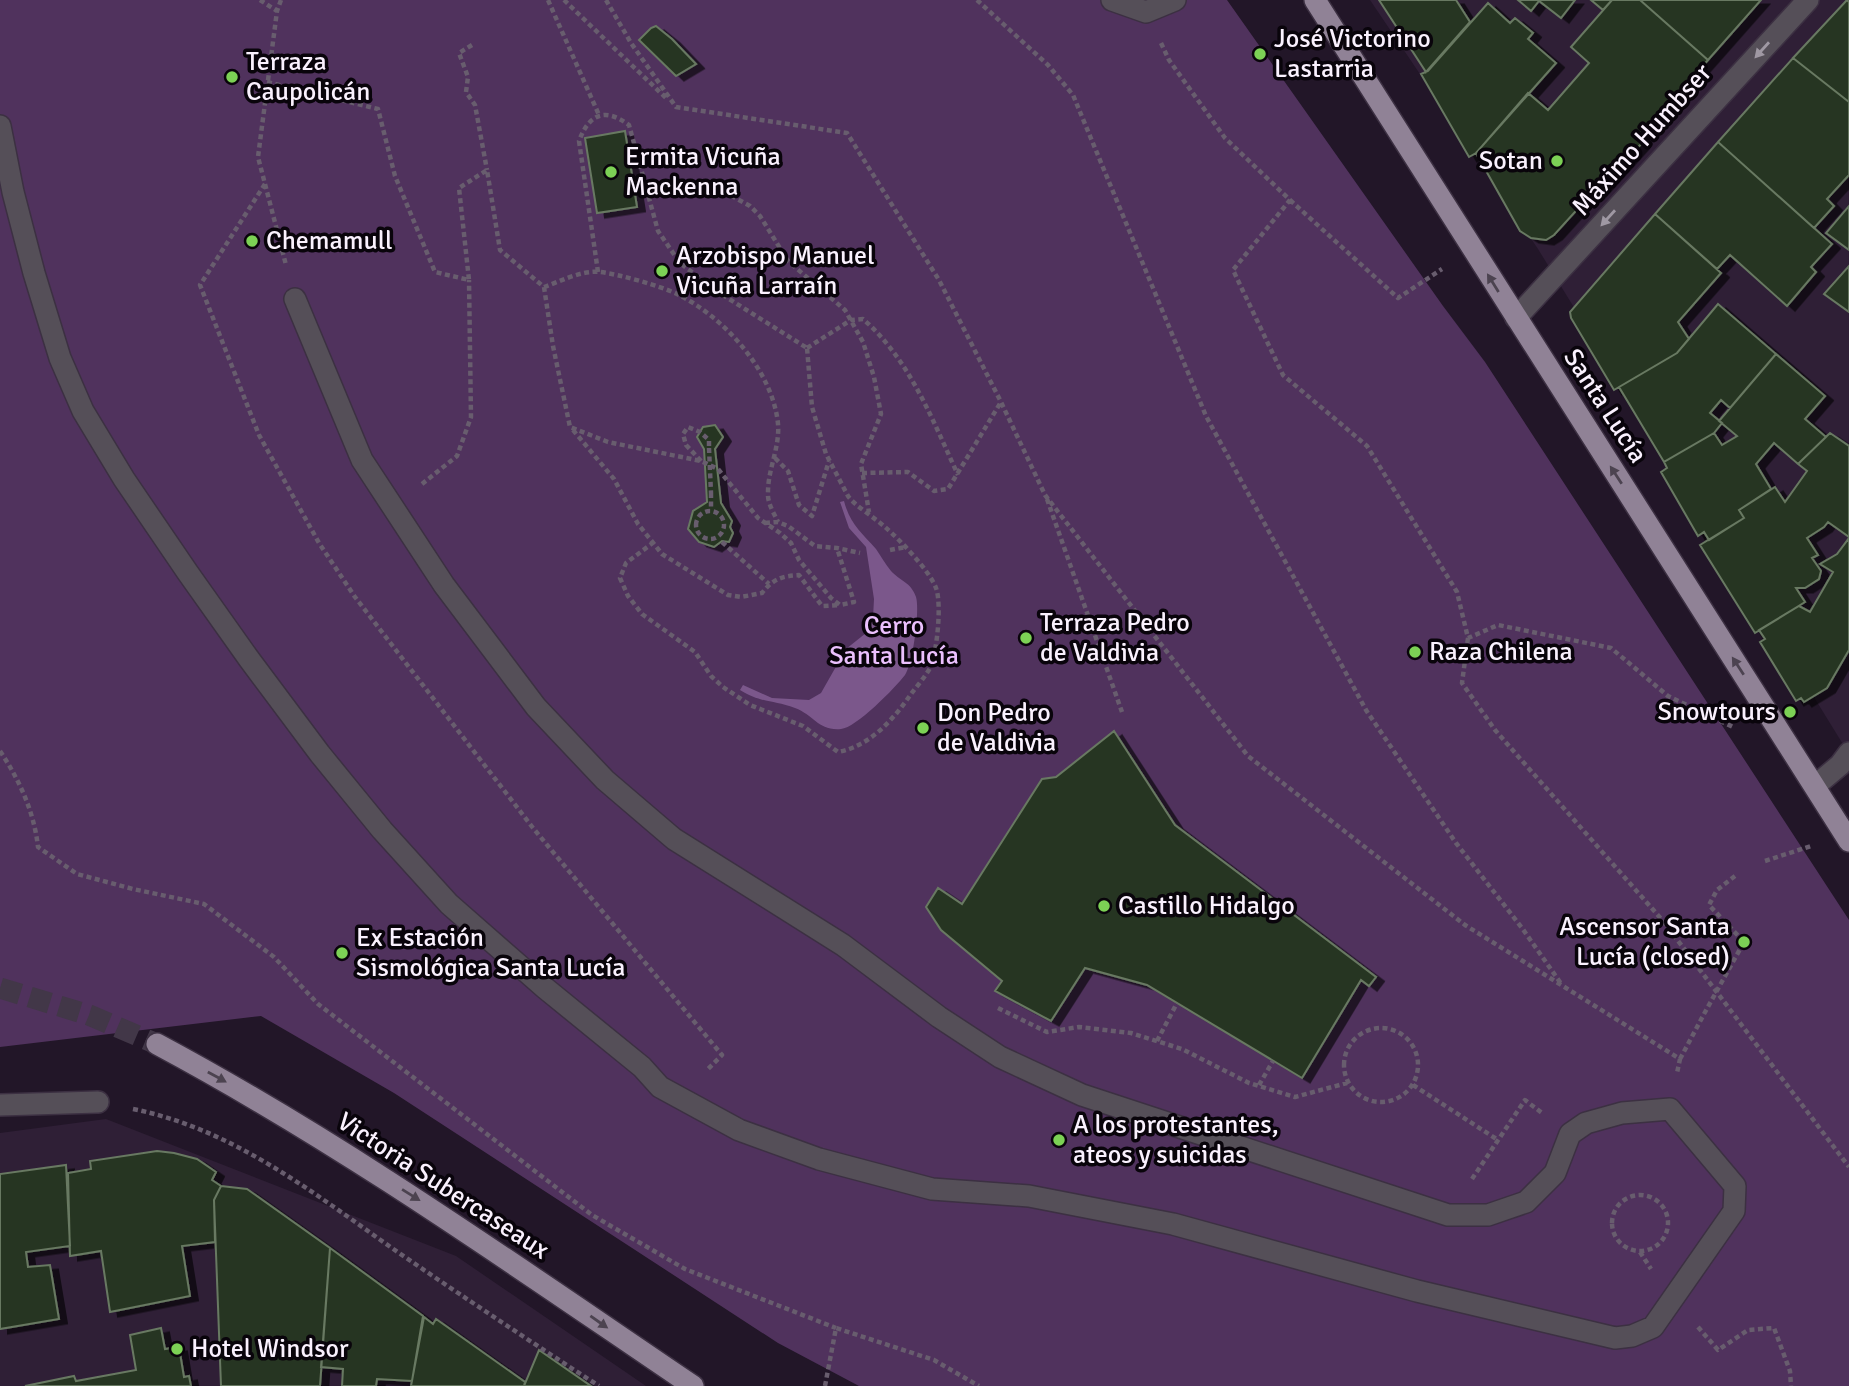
<svg xmlns="http://www.w3.org/2000/svg" width="1849" height="1386" font-family="Signika,sans-serif">
	<style>
		.built { fill: #2f1f36 }
		.green { fill: #50325d }
		.water { fill: #7b578b }
		.building { fill: #283622; stroke: #687962; stroke-width: 2; filter: url(#shadow) }
		.lines { fill: none; stroke-linecap: round; stroke-linejoin: round }
		.major-tunnel { stroke: #423748; stroke-width: 21; stroke-dasharray: 21 10; stroke-linecap: butt }
		.minor-casing { stroke: #3c3042; stroke-width: 24 }
		.major-casing { stroke: #3c3042; stroke-width: 24 }
		.path { stroke: #685d6e; stroke-width: 4.5; stroke-dasharray: 5 3.5; stroke-linecap: butt }
		.minor { stroke: #554f58; stroke-width: 21 }
		.major { stroke: #908296; stroke-width: 21 }
		.path-bridge { stroke: #685d6e; stroke-width: 4.5; stroke-dasharray: 5 3.5; stroke-linecap: butt }
		.oneway { fill: #9f98a3 }
		.oneway2 { fill: #4c4350 }
		.poi-dot { fill: #7cd155; stroke: #09040b; stroke-width: 2.5 }
		.labels { text-anchor: middle; dominant-baseline: central; stroke-width: 7; stroke-linejoin: round; paint-order: stroke }
		.poi-label { font-size: 26px; fill: #faf1fe; stroke: #09040b; text-anchor: start }
		.street-label { font-size: 26px; fill: #faf1fe; stroke: #09040b }
		.park-label { font-size: 26px; fill: #ebc0fe; stroke: #09040b }
	</style>
	<defs>
		<filter id="shadow"><feDropShadow dx="8" dy="4.5" stdDeviation="0" flood-color="#0009"/></filter>
	</defs>
	<rect width="100%" height="100%" fill="#221628"/>
	<path class="built" d="M1370,0H1849V754L1538,249Z
		M106,1119L456,1256L646,1386H0V1133Z"/>
	<path class="green" d="M0,0H1227L1443,306L1485,362L1849,920V1386H859L778,1343L394,1093L261,1016L0,1047Z"/>
	<path class="water" d="M844,501C850,524 861,532 876,549C881,556 885,564 891,571C900,581 911,582 916,597C920,610 913,663 905,675C896,687 856,728 841,729C818,731 814,715 795,708C773,700 761,703 740,690L743,685L772,698L809,700L821,693L846,649L866,633L873,618L874,599L866,547L849,528L840,502Z"/>
	<path class="building" d="M1379,0H1456L1470,22L1426,72Z
		M1518,0H1575L1561,18L1539,1L1531,11Z
		M1591,0H1612L1603,10Z
		M1612,0H1640L1708,60L1637,140L1641,144L1596,194L1593,192L1554,235L1546,240L1531,238L1520,231L1476,153L1528,93L1548,110L1589,63L1571,47Z
		M1640,0H1761L1708,60Z
		M1847,0L1849,2V102L1793,58Z
		M1488,3L1510,23L1515,18L1533,33L1528,39L1556,63L1476,153L1469,157L1421,74L1428,71Z
		M656,26L672,39L696,64L676,76L639,40L651,28Z
		M1793,58L1849,102V175L1827,199L1834,206L1814,228L1718,142Z
		M625,131L637,207L597,213L585,138Z
		M1718,142L1832,244L1811,267L1816,272L1787,306L1730,255L1717,269L1655,214Z
		M1849,206V250L1826,233Z
		M1655,214L1721,273L1678,322L1689,339L1677,353L1614,390L1571,318L1570,312Z
		M1849,266V312L1824,294Z
		M1718,304L1776,354L1730,408L1721,400L1710,413L1722,423L1714,433L1664,462L1619,387L1677,353Z
		M1776,354L1825,396L1805,419L1826,437L1798,464L1774,443L1756,464L1771,489L1739,510L1744,518L1709,540L1704,532L1698,536L1661,472L1667,468L1664,462L1714,433L1722,445L1737,436L1719,421Z
		M715,425L723,437L715,449L721,503L732,521L730,527L733,533L729,542L722,541L714,547L699,542L688,529L693,511L707,502L704,449L697,437L703,427Z
		M1830,433L1849,446V537L1828,522L1824,527L1807,538L1818,555L1812,558L1821,571L1819,579L1805,588H1796L1805,602L1755,633L1700,545L1744,518L1739,510L1775,487L1785,502L1807,471L1798,464Z
		M1849,538V650L1827,688L1804,702L1801,698L1796,701L1760,642L1765,639L1759,630L1799,606L1810,612L1833,572L1820,564L1837,554Z
		M1114,731L1175,825L1376,977L1369,986L1361,980L1302,1078L1147,985L1085,968L1051,1021L995,991L1002,981L941,930L926,907L938,888L962,904L1042,779L1056,777Z
		M157,1151L174,1153L197,1159L216,1172L212,1180L221,1186L214,1200L215,1242L182,1246L190,1296L110,1312L101,1251L70,1256L68,1173L91,1169L90,1161Z
		M66,1165L70,1246L26,1252L28,1267L50,1265L59,1319L0,1329V1174Z
		M221,1186L247,1189L330,1248L320,1386H221L214,1200Z
		M330,1248L423,1316L412,1381L377,1379L376,1386H342L343,1369L321,1367Z
		M424,1317L433,1324L436,1319L525,1382L524,1386H411Z
		M161,1328L165,1349L179,1347L184,1377L189,1376L191,1386H25L74,1376L76,1381L136,1370L130,1335Z
		M539,1350L591,1386H524Z"/>
	<g class="lines">
		<path class="major-tunnel" d="M0,988L89,1015L157,1044"/>
		<defs>
			<path id="minor" d="M1112,0L1146,12L1175,0
				M0,126L13,192L34,273L60,358L83,411L124,479L188,573L249,659L320,754L382,830L449,904L545,988L642,1067L660,1087L739,1130L819,1159L932,1189L1029,1196L1173,1224L1417,1291L1615,1338L1632,1336L1653,1327L1734,1211L1735,1186L1670,1109L1622,1113L1586,1123L1570,1134L1555,1173L1526,1202L1488,1215H1448L1082,1095L1000,1057L939,1017L843,945L674,839L605,780L536,707L444,585L362,460L295,299
				M1516,318L1808,0
				M1815,786L1840,765L1849,753
				M0,1105L98,1102"/>
			<path id="major" d="M1315,0L1849,841
				M157,1044C344,1144 517,1267 693,1386"/>
		</defs>
		<use href="#minor" class="minor-casing"/>
		<use href="#major" class="major-casing"/>
		<path class="path" d="M260,0L277,11
			M281,0L277,11L258,157L286,265
			M548,0L599,115
			M564,0L667,99
			M606,0L631,43L676,107L847,133L939,280L1001,402L1045,495L1248,756L1465,925L1680,1059L1677,1073
			M977,0L1048,65L1073,95L1206,416L1366,710L1456,843L1522,928L1562,985
			M1161,43L1169,60L1225,138L1290,200L1233,270L1283,375L1367,446L1457,592L1468,638L1498,625L1611,648L1668,696L1733,727
			M472,45L459,53L468,77L466,92L475,105L487,170
			M267,82L378,109L395,176L435,272L469,280L459,188L487,170L500,250L544,287L553,346L570,427L608,442L701,461L718,469L758,518L780,533L791,543L799,560L831,598L840,605L854,602L837,548
			M265,184L200,285L259,435L319,543L355,597L533,828L722,1055L706,1071
			M706,195L716,193L730,195L750,206L760,216L788,261L845,310L863,342L874,377L881,414L861,464L869,512
			M1290,200L1398,298L1442,269
			M598,272L579,141C589,114 605,107 629,125L658,231L680,263L718,292L807,348
			M544,287C561,281 582,270 600,272C618,274 661,286 677,294C724,317 773,371 778,424C780,447 768,469 768,492C767,503 774,513 778,522
			M807,348L851,320L863,319C910,360 932,419 958,475
			M573,430L614,479L638,524L662,554L728,595L741,597L762,593C773,579 782,576 799,575L822,606L840,605
			M775,458L788,471L799,505L812,516L829,461
			M701,461L686,445L683,434L688,427L700,432L709,440V448
			M862,473L908,472L934,491L948,489L1001,402
			M422,484L457,456L471,417L469,280
			M711,493V510
			M1047,499L1122,712
			M696 525a14 14 0 1 1 28 0a14 14 0 1 1-28 0Z
			M765,523L778,522L788,526L815,546L837,548L860,553
			M654,542L626,563L620,578L628,596L642,614L695,652L711,676L723,687L750,705L803,726L838,752C870,746 893,720 911,694C917,686 925,677 930,668C937,653 942,604 936,588C929,570 900,540 885,527C875,518 854,505 848,496L826,454L812,407L807,348
			M722,542L769,584
			M890,550L906,547
			M1468,638L1462,683L1495,730L1663,921L1849,1167
			M0,751C20,781 34,812 38,847L77,874L133,889L204,904L274,957L318,1004L592,1215L685,1269L836,1328
			M1765,861L1811,846
			M1735,876L1717,890L1709,905L1744,942
			M998,1008L1047,1032L1079,1027L1131,1033L1182,1049L1249,1083L1295,1097L1347,1083
			M1344 1065a37 37 0 1 1 74 0a37 37 0 1 1-74 0Z
			M1157,1041L1177,1003
			M1680,1059L1704,1014
			M1259,1085L1273,1061
			M1413,1085L1498,1140
			M133,1109C234,1129 316,1195 399,1253C465,1298 531,1342 599,1386
			M1472,1179L1525,1100L1542,1113
			M1612 1223a28 28 0 1 1 56 0a28 28 0 1 1-56 0Z
			M1640,1252L1651,1269
			M1698,1327L1718,1350L1748,1330L1774,1328L1790,1371L1791,1386
			M825,1386L836,1328L934,1360L979,1386"/>
		<use href="#minor" class="minor"/>
		<use href="#major" class="major"/>
		<path class="path-bridge" d="M709,448L711,493
			M1704,1014L1744,942"/>
	</g>
	<defs><path id="oneway-solid" d="M-6-.8H1V-3.2L6.5 0L1 3.2V.8H-6Z" transform="scale(1.75)"/></defs>
	<g class="oneway">
		<use href="#oneway-solid" transform="translate(1762 50) rotate(132)"/>
		<use href="#oneway-solid" transform="translate(1608 218) rotate(132)"/>
	</g>
	<g class="oneway2">
		<use href="#oneway-solid" transform="translate(1493 283) rotate(-122)"/>
		<use href="#oneway-solid" transform="translate(1616 475) rotate(-123)"/>
		<use href="#oneway-solid" transform="translate(1738 666) rotate(-123)"/>
		<use href="#oneway-solid" transform="translate(217 1077) rotate(29)"/>
		<use href="#oneway-solid" transform="translate(411 1195) rotate(32)"/>
		<use href="#oneway-solid" transform="translate(599 1322) rotate(35)"/>
	</g>
	<g class="poi-dot">
		<circle cx="1260" cy="54" r="7"/>
		<circle cx="232" cy="77" r="7"/>
		<circle cx="1557" cy="161" r="7"/>
		<circle cx="611" cy="172" r="7"/>
		<circle cx="252" cy="241" r="7"/>
		<circle cx="662" cy="271" r="7"/>
		<circle cx="1026" cy="638" r="7"/>
		<circle cx="1415" cy="652" r="7"/>
		<circle cx="1790" cy="712" r="7"/>
		<circle cx="923" cy="728" r="7"/>
		<circle cx="1104" cy="906" r="7"/>
		<circle cx="1744" cy="942" r="7"/>
		<circle cx="342" cy="953" r="7"/>
		<circle cx="1059" cy="1140" r="7"/>
		<circle cx="177" cy="1349" r="7"/>
	</g>
	<g class="labels">
		<g class="poi-label">
			<text x="1274" y="39">José Victorino<tspan x="1274" dy="30">Lastarria</tspan></text>
			<text x="246" y="62">Terraza<tspan x="246" dy="30">Caupolicán</tspan></text>
			<text x="625" y="157">Ermita Vicuña<tspan x="625" dy="30">Mackenna</tspan></text>
			<text x="1543" y="161" text-anchor="end">Sotan</text>
			<text x="266" y="241">Chemamull</text>
			<text x="676" y="256">Arzobispo Manuel<tspan x="676" dy="30">Vicuña Larraín</tspan></text>
			<text x="1040" y="623">Terraza Pedro<tspan x="1040" dy="30">de Valdivia</tspan></text>
			<text x="1429" y="652">Raza Chilena</text>
			<text x="1776" y="712" text-anchor="end">Snowtours</text>
			<text x="937" y="713">Don Pedro<tspan x="937" dy="30">de Valdivia</tspan></text>
			<text x="1118" y="906">Castillo Hidalgo</text>
			<text x="1730" y="927" text-anchor="end">Ascensor Santa<tspan x="1730" dy="30">Lucía (closed)</tspan></text>
			<text x="356" y="938">Ex Estación<tspan x="356" dy="30">Sismológica Santa Lucía</tspan></text>
			<text x="1073" y="1125">A los protestantes,<tspan x="1073" dy="30">ateos y suicidas</tspan></text>
			<text x="191" y="1349">Hotel Windsor</text>
		</g>
		<g class="street-label">
			<text transform="translate(1642 140) rotate(-48)">Máximo Humbser</text>
			<text transform="translate(1605 406) rotate(57)">Santa Lucía</text>
			<text transform="translate(443 1186) rotate(33)">Victoria Subercaseaux</text>
		</g>
		<g class="park-label">
			<text x="894" y="626">Cerro<tspan x="894" dy="30">Santa Lucía</tspan></text>
		</g>
	</g>
</svg>
